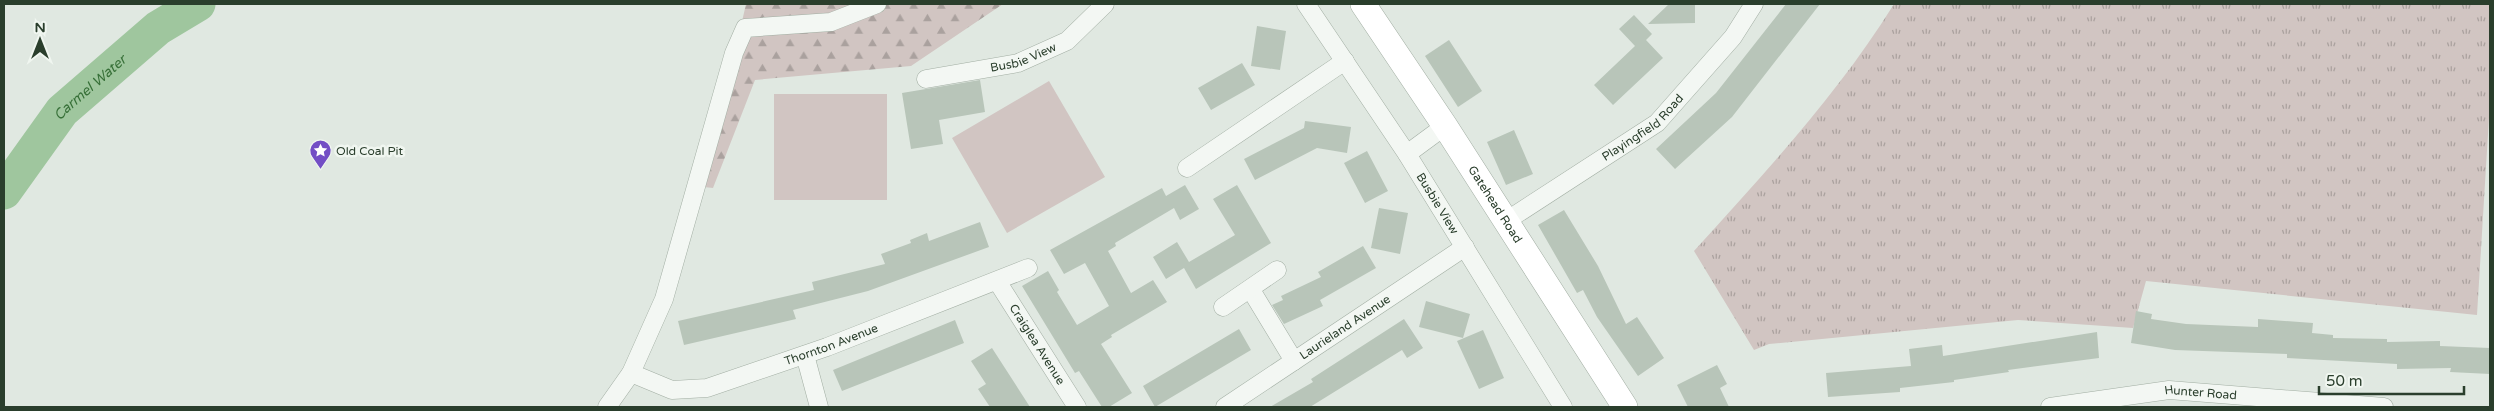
<svg xmlns="http://www.w3.org/2000/svg" width="2494" height="411" font-family="'Varela Round',sans-serif">
	<style>
		.grass { fill: url(#grass-tufts) }
		.forest { fill: url(#forest-firs) }
		.garden { fill: #d1c5c2 }
		.lines { fill: none; stroke-linecap: round; stroke-linejoin: round }
		.river { stroke: #9fc69e; stroke-width: 35 }
		.building { fill: #b8c5b9 }
		.street-casing { stroke: #a2aea3; stroke-width: 19 }
		.secondary-casing { stroke: #a2aea3; stroke-width: 26 }
		.street { stroke: #f3f7f3; stroke-width: 18 }
		.secondary { stroke: #fff; stroke-width: 25 }
		.labels { text-anchor: middle; dominant-baseline: central; stroke-width: 5; stroke-linejoin: round; paint-order: stroke }
		.street-label { font-size: 12px; fill: #2a3e2c; stroke: #f0f6f0 }
		.poi-label { font-size: 12px; fill: #2a3e2c; stroke: #f0f6f0; text-anchor: start }
		.water-label { font-size: 14px; font-style: italic; fill: #377038; stroke: #f0f6f0 }
	</style>
	<defs>
		<pattern id="grass-tufts" width="24" height="20" patternUnits="userSpaceOnUse" patternTransform="scale(1.25)"><rect width="24" height="20" fill="#d1c5c2"/><path d="M3 7l-1-3M5 7V3M7 7l1-3M15 17l-1-3M17 17v-4M19 17l1-3" fill="none" stroke="#aaa19e"/></pattern>
		<pattern id="forest-firs" width="22" height="20" patternUnits="userSpaceOnUse" patternTransform="scale(1.25)"><rect width="22" height="20" fill="#d1c5c2"/><path d="M5 1l3.5 6h-7zM16 11l3.5 6h-7z" fill="#aaa19e"/></pattern>
	</defs>
	<rect width="100%" height="100%" fill="#e0e8e1"/>
	<path class="grass" d="M1894,4H2490V101L2477,315L2146,281L2133,328L2018,320L1769,344L1754,350L1694,251C1765,173 1838,94 1894,4Z"/>
	<path class="forest" d="M746,4H1003L911,66L755,80L713,188L704,187Z"/>
	<path class="garden" d="M1049,81L1105,177L1007,233L952,138Z
		M774,94H887V200H774Z"/>
	<g class="lines">
		<path class="river" id="s1" d="M4,192L62,111L158,28L198,4"/>
	</g>
	<path class="building" d="M1669,4H1695V23L1648,24Z
		M1786,4H1820L1732,117L1675,169L1656,149L1716,93Z
		M1634,15L1652,34L1646,40L1663,58L1613,105L1594,85L1635,46L1619,29Z
		M1257,26L1286,31L1280,70L1251,66Z
		M1449,40L1482,91L1458,107L1425,56Z
		M1242,63L1255,85L1211,110L1198,88Z
		M980,80L985,112L939,120L943,144L911,149L902,93Z
		M1305,121L1351,127L1347,153L1317,148L1255,180L1244,159L1304,128Z
		M1514,130L1533,174L1506,185L1487,142Z
		M1367,151L1388,191L1365,203L1344,163Z
		M1185,185L1199,209L1180,220L1174,208L1115,243L1116,246L1108,251L1131,293L1153,280L1167,302L1111,335L1112,337L1101,344L1132,393L1109,407H1102L1079,371L1075,373L1022,286L1048,271L1059,290L1057,292L1077,325L1109,306L1085,263L1064,274L1050,250L1162,188L1166,196Z
		M1237,185L1271,243L1196,289L1184,268L1166,279L1153,257L1177,242L1189,262L1235,235L1213,199Z
		M1379,208L1408,213L1400,254L1371,248Z
		M1564,210L1598,266L1626,324L1637,317L1664,358L1638,376L1597,317L1583,290L1577,293L1538,225Z
		M980,222L989,247L868,291L793,310L796,319L684,345L678,321L814,290L812,282L885,264L881,254L911,243L910,240L927,233L929,241Z
		M1363,246L1376,268L1320,300L1323,306L1284,324L1272,305L1283,300L1281,296L1321,277L1318,272Z
		M1426,301L1470,314L1463,338L1419,327Z
		M2136,311L2152,314L2151,319L2186,324L2258,327V319L2313,323L2312,333L2333,335V338L2387,339V342L2440,341V346L2490,348V374L2450,372L2451,368L2397,369V364L2287,358V354L2175,350L2131,343Z
		M1404,319L1423,348L1407,358L1402,350L1310,407H1270L1313,382L1311,379Z
		M955,320L964,343L842,391L833,370Z
		M1239,329L1251,350L1155,407L1143,386Z
		M1483,330L1504,378L1479,389L1457,341Z
		M2097,332L2099,358L2008,370L2009,372L1954,380V382L1900,388V392L1828,397L1826,373L1911,366L1909,349L1942,345L1943,356Z
		M992,348L1030,407H990L978,389L986,384L971,361Z
		M1717,365L1727,384L1720,388L1729,407H1688L1677,385Z"/>
	<g class="lines">
		<defs>
			<g id="street">
				<path id="s2" d="M1306,4L1407,154L1563,407"/>
				<path id="s3" d="M926,79L1018,63L1067,41L1105,4"/>
				<path d="M1407,154L1445,126"/>
				<path d="M1187,168L1345,61"/>
				<path id="s4" d="M1506,221L1657,123L1733,37L1754,4"/>
				<path id="s5" d="M997,281L1077,407"/>
				<path d="M1251,290L1294,361"/>
				<path d="M1223,307L1277,270"/>
				<path d="M805,355L819,407"/>
				<path id="s6" d="M631,373L672,390L707,388L827,347L1028,268"/>
				<path d="M607,407L631,373L664,299L734,53L745,28L831,22L877,4"/>
				<path id="s7" d="M1225,407L1465,247"/>
				<path id="s8" d="M2050,407L2169,390L2384,407"/>
			</g>
			<g id="secondary">
				<path id="s9" d="M1363,4L1445,126L1625,407"/>
			</g>
		</defs>
		<use href="#street" class="street-casing"/>
		<use href="#secondary" class="secondary-casing"/>
		<use href="#street" class="street"/>
		<use href="#secondary" class="secondary"/>
	</g>
	<defs>
		<symbol id="sight-pin" viewBox="-11 -11 22 30"><path d="M0 17L-7.5 6A9.5 9.5 0 1 1 7.5 6Z" fill="#734ec5" stroke="#f0f6f0"/><path d="M0-6L1.8-2.2L6-1.7L2.9 1.2L3.7 5.4L0 3.3L-3.7 5.4L-2.9 1.2L-6-1.7L-1.8-2.2Z" fill="#fff"/></symbol>
	</defs>
	<g fill-rule="evenodd">
		<use href="#sight-pin" x="308" y="138" width="25" height="34"/>
	</g>
	<g class="labels">
		<g class="street-label">
			<text stroke="none"><textPath href="#s3" startOffset="100">Busbie View</textPath></text>
			<text stroke="none"><textPath href="#s4" startOffset="166">Playingfield Road</textPath></text>
			<text stroke="none"><textPath href="#s2" startOffset="239">Busbie View</textPath></text>
			<text stroke="none"><textPath href="#s9" startOffset="240">Gatehead Road</textPath></text>
			<text stroke="none"><textPath href="#s7" startOffset="144">Laurieland Avenue</textPath></text>
			<text stroke="none"><textPath href="#s6" startOffset="211">Thornton Avenue</textPath></text>
			<text stroke="none"><textPath href="#s5" startOffset="75">Craiglea Avenue</textPath></text>
			<text stroke="none"><textPath href="#s8" startOffset="152">Hunter Road</textPath></text>
		</g>
		<g class="poi-label">
			<text x="336" y="151">Old Coal Pit</text>
		</g>
		<g class="water-label">
			<text stroke="none"><textPath href="#s1" startOffset="136">Carmel Water</textPath></text>
		</g>
	</g>
	<rect width="2494" height="411" fill="none" stroke="#2a3e2c" stroke-width="10"/>
	<g transform="translate(40 40)" stroke="#f0f6f0" stroke-width="4" paint-order="stroke">
	<path d="M0-4L9 19L0 12L-9 19Z" fill="#2a3e2c"/>
	<text y="-8" font-size="14" font-weight="bold" text-anchor="middle" fill="#2a3e2c">N</text>
	</g>
	<path d="M2319 386v8h145v-8" fill="none" stroke="#2a3e2c" stroke-width="2.5"/>
	<text x="2326" y="386" font-size="15" fill="#2a3e2c" stroke="#f0f6f0" stroke-width="4" paint-order="stroke">50 m</text>
</svg>
